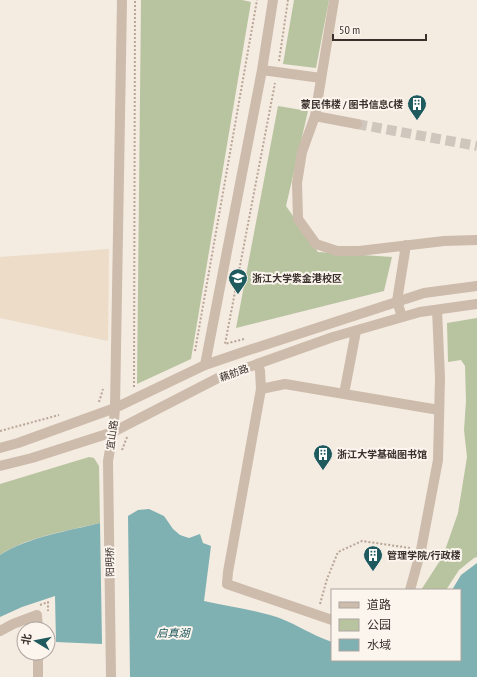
<svg xmlns="http://www.w3.org/2000/svg" width="477" height="677" font-family="'PT Sans Narrow','Noto Sans SC',sans-serif">
	<style>
		.green { fill: #b8c4a0 }
		.plaza { fill: #ecdcc8 }
		.water { fill: #7fb0b2 }
		.lines { fill: none; stroke-linecap: round; stroke-linejoin: round }
		.minor-tunnel { stroke: #cfc6bd; stroke-width: 10; stroke-dasharray: 10 5; stroke-linecap: butt }
		.path { stroke: #b9a596; stroke-width: 2; stroke-dasharray: 2 2; stroke-linecap: butt }
		.minor { stroke: #cdbbac; stroke-width: 10 }
		.labels { text-anchor: middle; dominant-baseline: central; stroke-width: 4; stroke-linejoin: round; paint-order: stroke }
		.poi-label { font-size: 10px; font-weight: bold; fill: #3b302b; stroke: #fbf5ee; text-anchor: start }
		.street-label { font-size: 10px; fill: #3b302b; stroke: #fbf5ee }
		.water-label { font-size: 11px; font-style: italic; fill: #1f5a5e; stroke: #fbf5ee }
	</style>
	<rect width="100%" height="100%" fill="#f4ebe1"/>
	<path class="green" d="M141,0H242L251,2L191,359L137,384Z
		M294,0H329L316,68L283,64Z
		M278,106L308,111L286,206L318,252L392,257L384,291L236,328Z
		M477,318V557L474,558L459,570L446,590H421L443,556L458,513L467,457L464,430L466,401L465,366L461,360L448,362L447,323Z
		M89,457L94,458L99,466L100,523C67,531 29,536 0,555V484Z"/>
	<path class="plaza" d="M109,249L108,341L0,318V257Z"/>
	<path class="water" d="M149,509L164,516L173,529L180,535L189,538L200,534L203,543L211,546L204,601C226,606 249,609 270,615C292,621 311,635 332,642V660H460V590H452L461,575L477,563V677H130L128,516L138,510Z
		M100,523L102,644L56,642L55,596L22,607L0,617V555C28,537 68,531 100,523Z"/>
	<g class="lines">
		<path class="minor-tunnel" d="M357,124L477,146"/>
		<path class="path" d="M279,61L288,0
			M244,339L225,344L275,83
			M195,351L257,0
			M134,387L135,0
			M99,402L103,389
			M0,431L59,415
			M122,450L127,437
			M320,604L327,579L338,552L362,541L410,548
			M40,605L48,602V611
			M49,633V649"/>
		<path class="minor" d="M334,0L315,116L302,152L297,183L298,219L316,244L337,251H359L444,241L477,240
			M262,70L321,78
			M315,116L357,124
			M402,317L397,301L406,245
			M258,364L260,371L261,389L228,572L227,584L332,620
			M205,365L262,70L273,0
			M261,389L285,384L439,410
			M344,394L356,331
			M0,448L18,443L115,408L205,365L243,352L424,293L477,286
			M0,466L32,458L113,432L218,378L333,337L420,312L477,304
			M410,590L421,550L438,460L440,378L437,310
			M0,631L13,624L37,615L38,629
			M38,653V677
			M111,677L108,461L113,432L115,408L122,0"/>
	</g>
	<defs>
		<symbol id="building-pin" viewBox="-11 -11 22 30"><path d="M0 17L-7.5 6A9.5 9.5 0 1 1 7.5 6Z" fill="#1f5a5e" stroke="#fbf5ee"/><path d="M-4-6H4V6H1V3H-1V6H-4ZM-2.5-4.3h1.7v1.8h-1.7ZM.8-4.3h1.7v1.8H.8ZM-2.5-1h1.7V.8h-1.7ZM.8-1h1.7V.8H.8Z" fill="#fff"/></symbol>
		<symbol id="university-pin" viewBox="-11 -11 22 30"><path d="M0 17L-7.5 6A9.5 9.5 0 1 1 7.5 6Z" fill="#1f5a5e" stroke="#fbf5ee"/><path d="M0-5L7-2L0 1L-7-2ZM-4 1L0 2.5L4 1V4Q0 6-4 4Z" fill="#fff"/></symbol>
	</defs>
	<g fill-rule="evenodd">
		<use href="#building-pin" x="406" y="93" width="22" height="30"/>
		<use href="#university-pin" x="227" y="267" width="22" height="30"/>
		<use href="#building-pin" x="312" y="443" width="22" height="30"/>
		<use href="#building-pin" x="362" y="544" width="22" height="30"/>
	</g>
	<g class="labels">
		<g class="poi-label">
			<text x="403" y="104" text-anchor="end">蒙民伟楼 / 图书信息C楼</text>
			<text x="252" y="278">浙江大学紫金港校区</text>
			<text x="337" y="454">浙江大学基础图书馆</text>
			<text x="387" y="555">管理学院/行政楼</text>
		</g>
		<g class="street-label">
			<text transform="translate(234 373) rotate(-20)">藕舫路</text>
			<text transform="translate(112 435) rotate(-82)">宜山路</text>
			<text transform="translate(110 562) rotate(-91)">阳明桥</text>
		</g>
		<g class="water-label">
			<text x="173" y="633">启真湖</text>
		</g>
	</g>
	<rect x="331" y="589" width="130" height="72" fill="#fbf5ee" stroke="#aea6a0"/>
	<rect x="339" y="602" width="20" height="6" fill="#cdbbac" stroke="#aea6a0"/>
	<text x="367" y="609" font-size="12" fill="#3b302b">道路</text>
	<rect x="339" y="619" width="20" height="12" fill="#b8c4a0" stroke="#aea6a0"/>
	<text x="367" y="629" font-size="12" fill="#3b302b">公园</text>
	<rect x="339" y="639" width="20" height="12" fill="#7fb0b2" stroke="#aea6a0"/>
	<text x="367" y="649" font-size="12" fill="#3b302b">水域</text>
	<g transform="translate(36 641) rotate(280)"><circle r="19" fill="#fbf5ee" stroke="#aea6a0"/>
	<path d="M0-3L7 15L0 10L-7 15Z" fill="#1f5a5e"/>
	<text y="-6" font-size="11" font-weight="bold" text-anchor="middle" fill="#3b302b">北</text>
	</g>
	<path d="M333 34v6h93v-6" fill="none" stroke="#3b302b" stroke-width="2"/>
	<text x="339" y="34" font-size="12" fill="#3b302b" stroke="#fbf5ee" stroke-width="3" paint-order="stroke">50 m</text>
</svg>
